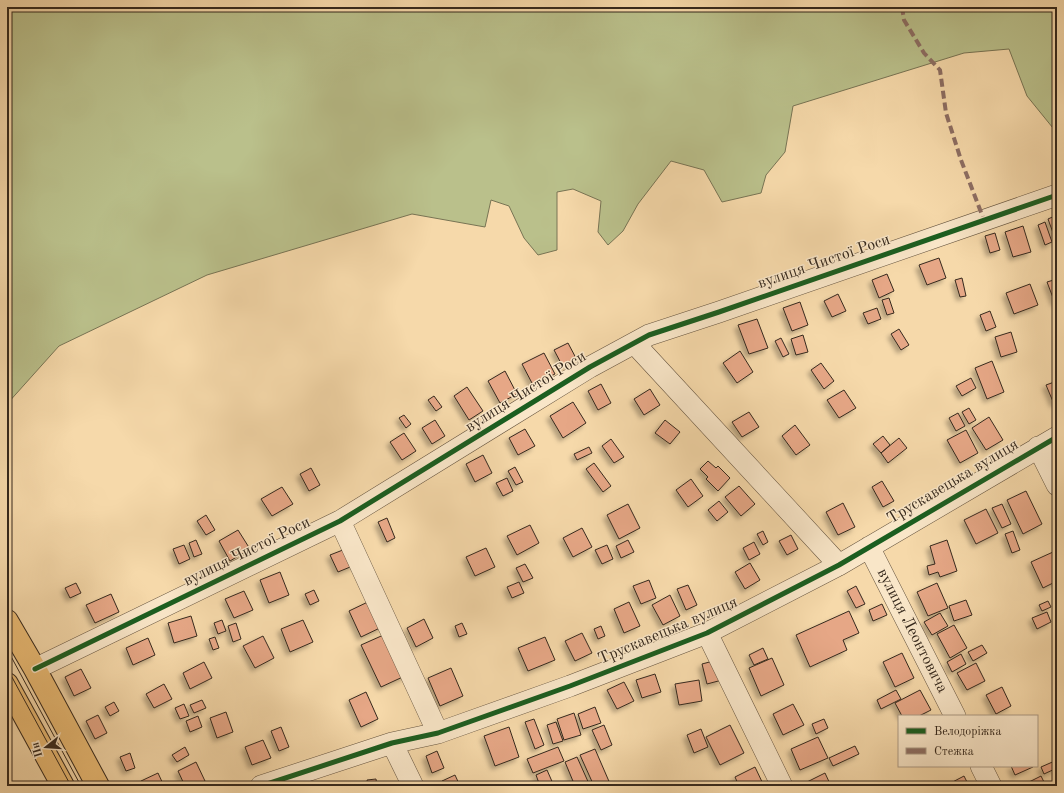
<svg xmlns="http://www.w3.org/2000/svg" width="1064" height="793" font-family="'Old Standard TT',serif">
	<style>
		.green { fill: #bac08b; stroke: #787454 }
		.building { fill: #e6a786; stroke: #36291d; filter: url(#shadow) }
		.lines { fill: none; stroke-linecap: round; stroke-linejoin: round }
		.minor-casing { stroke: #665540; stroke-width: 22 }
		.major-casing { stroke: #36291d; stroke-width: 24 }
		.minor { stroke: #f9e6c8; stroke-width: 21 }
		.major { stroke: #ebbc75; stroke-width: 22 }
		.tram { stroke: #36291d; stroke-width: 1 }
		.quiet { stroke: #8d6e63; stroke-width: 4; stroke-dasharray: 8 4; stroke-linecap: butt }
		.cycleway-casing { stroke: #f9e6c8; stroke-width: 8 }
		.cycleway { stroke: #1b5e20; stroke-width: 5 }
		.labels { text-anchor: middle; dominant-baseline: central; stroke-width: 3; stroke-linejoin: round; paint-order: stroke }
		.street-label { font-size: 16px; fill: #36291d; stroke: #f9e6c8 }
	</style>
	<defs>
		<filter id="shadow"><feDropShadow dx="-3.5" dy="3.5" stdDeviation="2" flood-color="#0004"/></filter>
	</defs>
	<rect width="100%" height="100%" fill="#f6d9aa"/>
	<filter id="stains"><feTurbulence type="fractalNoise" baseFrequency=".005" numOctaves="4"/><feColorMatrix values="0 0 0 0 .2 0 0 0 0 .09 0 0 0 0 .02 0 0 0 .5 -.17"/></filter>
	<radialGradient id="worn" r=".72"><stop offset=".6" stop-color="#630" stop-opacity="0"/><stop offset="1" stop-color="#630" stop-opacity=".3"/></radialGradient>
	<path class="green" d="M7,7H1057V133L1027,96L1009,49L964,53L793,106L785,152L766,175L761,193L722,202L704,170L671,161L638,204L623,231L608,245L598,232L601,201L573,189L557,192V250L538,255L524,238L509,206L491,200L485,227L412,214L207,275L59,346L7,404Z"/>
	<path class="building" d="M1057,215V241H1056L1048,219Z
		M1045,222L1052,242L1045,245L1038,225Z
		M1023,226L1031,252L1013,257L1005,232Z
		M995,233L1000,250L990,253L985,236Z
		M939,258L946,278L927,285L919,265Z
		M887,274L894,291L879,298L872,280Z
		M962,278L966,296L960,297L955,280Z
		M1057,279V302L1055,303L1047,282Z
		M1030,284L1038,305L1014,314L1006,293Z
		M838,294L846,311L832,317L824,301Z
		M889,298L894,313L887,315L882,300Z
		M800,302L808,325L792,331L783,308Z
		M877,308L881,319L868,324L863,313Z
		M990,311L996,327L986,331L980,315Z
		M757,319L768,348L749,354L738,325Z
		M899,329L909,345L901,350L891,334Z
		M1011,332L1017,352L1001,357L995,337Z
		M803,335L808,352L796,355L791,339Z
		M781,338L789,354L783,357L775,341Z
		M568,343L577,360L563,367L554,350Z
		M740,351L753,372L737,383L723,363Z
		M544,353L555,374L533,385L522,364Z
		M992,361L1004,392L987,399L975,368Z
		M821,363L834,381L824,389L811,370Z
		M505,371L517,394L500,403L488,381Z
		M971,378L976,388L962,396L956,386Z
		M1057,381V402L1054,404L1046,385Z
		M601,384L611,403L598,410L588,391Z
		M467,387L483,411L469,420L454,396Z
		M650,389L660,405L644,415L634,399Z
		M844,390L856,408L839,418L827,400Z
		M434,396L442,407L436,411L428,400Z
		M573,402L586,423L563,438L550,416Z
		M969,408L976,420L969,424L962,412Z
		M749,412L759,427L742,437L732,422Z
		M958,413L965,426L956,431L949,418Z
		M404,415L411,424L406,428L399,418Z
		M989,417L1003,440L986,450L972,428Z
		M435,420L445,436L432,444L422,428Z
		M665,420L680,432L670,444L655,433Z
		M795,425L810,445L796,455L782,436Z
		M525,429L535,446L518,455L509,438Z
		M966,430L978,453L960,463L947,440Z
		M404,433L416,451L402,460L390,442Z
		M883,436L890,445L881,453L873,444Z
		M899,438L907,448L888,463L881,453Z
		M611,439L624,457L614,463L602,446Z
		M589,447L592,453L577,460L574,454Z
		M483,455L492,473L475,482L466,464Z
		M708,461L716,468L718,466L730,478L718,491L706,479L708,477L700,469Z
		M594,463L611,486L603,492L586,469Z
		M515,467L523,482L516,485L508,471Z
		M311,468L320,485L309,491L300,474Z
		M507,478L513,491L503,496L496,483Z
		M691,479L703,496L688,507L676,490Z
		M882,481L894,501L883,507L872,487Z
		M739,486L755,504L741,516L725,497Z
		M282,487L293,504L272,516L261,499Z
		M1026,491L1042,524L1023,534L1007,500Z
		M719,501L728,512L717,521L708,510Z
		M843,503L855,527L838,535L826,512Z
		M628,504L640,528L619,539L607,515Z
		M1002,504L1011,524L1002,528L992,508Z
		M986,509L998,533L976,544L964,520Z
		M206,515L215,530L206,535L197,521Z
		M387,518L395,538L387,542L378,522Z
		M530,525L539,543L517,555L507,536Z
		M582,528L592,547L573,557L563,538Z
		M238,530L250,549L230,561L219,541Z
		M763,531L768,542L763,545L757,534Z
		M1013,531L1020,550L1012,553L1005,534Z
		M791,535L798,549L787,555L779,541Z
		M196,540L202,554L194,557L189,543Z
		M628,540L634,552L621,558L616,546Z
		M947,540L957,571L940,577L938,572L929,575L927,566L935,564L930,546Z
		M754,542L760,554L749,560L743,548Z
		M184,545L190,559L179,564L173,549Z
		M607,545L613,559L602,564L595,550Z
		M348,548L355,565L338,572L330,555Z
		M486,548L495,567L475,576L466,557Z
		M1053,552L1057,559V581L1043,588L1031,562Z
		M750,563L760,580L745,589L735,572Z
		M525,564L533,578L523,582L516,568Z
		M280,572L289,595L269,603L260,580Z
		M649,580L656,598L641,604L633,586Z
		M519,582L524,593L512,598L507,587Z
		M76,583L81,593L70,598L65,588Z
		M937,583L948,608L928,616L917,592Z
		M688,585L697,605L686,610L677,589Z
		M856,586L865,604L856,608L847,591Z
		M314,590L319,601L310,605L305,594Z
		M244,591L253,610L234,618L225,599Z
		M111,594L119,612L95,623L86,605Z
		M670,595L680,616L663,625L652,605Z
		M372,600L384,626L361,637L349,611Z
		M966,600L972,615L954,621L949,606Z
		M1048,601L1051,607L1042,611L1039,605Z
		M629,602L640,626L624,633L614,609Z
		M882,604L887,615L873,621L869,610Z
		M849,611L859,633L843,640L847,650L810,667L796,635Z
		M1047,612L1051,622L1037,629L1032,618Z
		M940,613L948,626L932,635L924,622Z
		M191,616L197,636L174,643L168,623Z
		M424,619L433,638L416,647L407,628Z
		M222,620L226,631L218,634L214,623Z
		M303,620L313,642L290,652L281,629Z
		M236,623L241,639L233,642L228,626Z
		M462,623L467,634L459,637L455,626Z
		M954,625L967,648L950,658L937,634Z
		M601,626L605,636L598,639L594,629Z
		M388,633L407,675L381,687L361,645Z
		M582,633L592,653L575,661L565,641Z
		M263,636L274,658L255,668L243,646Z
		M215,637L219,648L213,650L209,639Z
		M545,637L555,660L528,671L518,648Z
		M148,638L155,655L133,665L126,648Z
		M982,645L987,653L973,661L968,652Z
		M763,648L768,659L754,665L749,655Z
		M902,653L914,678L895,687L883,662Z
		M961,654L966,664L952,672L947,662Z
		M772,658L784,685L761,696L749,668Z
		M717,660L722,680L707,684L702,664Z
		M204,662L212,678L190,689L183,673Z
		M976,663L985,681L967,690L957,673Z
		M451,668L463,696L440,706L428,678Z
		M81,669L91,688L74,696L65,677Z
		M655,674L661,692L642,698L636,680Z
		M699,680L702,701L679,705L675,684Z
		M624,682L634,701L617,709L607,690Z
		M164,684L172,699L154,708L146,694Z
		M1002,687L1011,706L996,714L986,695Z
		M896,690L901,699L881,709L877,700Z
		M920,690L931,710L919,716H902L895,703Z
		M366,692L378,719L361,727L349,700Z
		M202,700L206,708L194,713L190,705Z
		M114,702L119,711L110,716L105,707Z
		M184,704L189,716L180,719L175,708Z
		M793,704L804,725L783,735L773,714Z
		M595,707L601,723L583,729L578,714Z
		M226,712L233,732L217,738L210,718Z
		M574,713L581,735L564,740L557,719Z
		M98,715L107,733L95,739L86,721Z
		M198,716L202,727L190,732L186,721Z
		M534,719L544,745L535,749L525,722Z
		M824,719L828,728L816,734L812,724Z
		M556,722L563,741L553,744L547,725Z
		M604,725L612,745L601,750L592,730Z
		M730,725L744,753L720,765L706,737Z
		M281,727L289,747L279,751L271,731Z
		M509,727L519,757L495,766L484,736Z
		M701,729L708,747L694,753L687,735Z
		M818,737L828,758L800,770L791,749Z
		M263,740L271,758L252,765L245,747Z
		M855,746L859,754L833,766L829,758Z
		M185,747L189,755L177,762L172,755Z
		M558,747L564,761L533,773L527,759Z
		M595,749L611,786H594L580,755Z
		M437,751L444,768L432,773L426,756Z
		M130,753L135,768L126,771L120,757Z
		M577,757L590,786H575L565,762Z
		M1057,760V768L1044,774L1041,767Z
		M196,762L205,781L196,786H185L178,771Z
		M1011,766H1032L1033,767L1015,775Z
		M755,767L764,786H739L735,777Z
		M547,770L554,786H540L536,775Z
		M158,773L164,786H143L141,781Z
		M825,773L831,786H809L807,782Z
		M455,775L460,786H445L442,781Z
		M964,776L969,786H945Z
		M1041,776L1046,786H1021Z
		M376,779L377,786H368L367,780Z"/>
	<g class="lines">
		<defs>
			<path id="minor" d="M634,343L839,565
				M1038,447L1057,485
				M340,521L438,733
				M869,547L955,716
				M707,633L782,786
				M35,669L340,521L590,367L649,335L719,312L1057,195
				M392,743L413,786
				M981,766L991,786
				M261,786L392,743L438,733L570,686L707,633L839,565L1057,437"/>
			<path id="major" d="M7,621L35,669L98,786
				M7,684L63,786"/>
		</defs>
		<use href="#minor" class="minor-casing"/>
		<use href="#major" class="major-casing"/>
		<use href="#minor" class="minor"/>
		<use href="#major" class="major"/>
		<path class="tram" d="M7,649L81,786
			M7,668L71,786"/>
		<path class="quiet" d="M902,7L904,20L924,53L940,70L946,113L961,160L984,220"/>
		<defs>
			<path id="cycleway" d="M35,669L340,521L590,367L649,335L719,312L1057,195
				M261,786L392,743L438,733L570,686L707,633L839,565L1057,437"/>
		</defs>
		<use href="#cycleway" class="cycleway-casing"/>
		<use href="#cycleway" class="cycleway"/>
	</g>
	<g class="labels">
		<g class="street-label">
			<text transform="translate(824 262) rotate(-19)">вулиця Чистої Роси</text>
			<text transform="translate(526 392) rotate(-32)">вулиця Чистої Роси</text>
			<text transform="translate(953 482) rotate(-31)">Трускавецька вулиця</text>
			<text transform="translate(247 552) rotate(-26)">вулиця Чистої Роси</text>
			<text transform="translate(668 631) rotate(-23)">Трускавецька вулиця</text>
			<text transform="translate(912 631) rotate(63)">вулиця Леонтовича</text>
		</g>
	</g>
	<rect width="1064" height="793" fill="none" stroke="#f6d9aa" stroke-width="24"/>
	<rect x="8" y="8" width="1048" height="777" fill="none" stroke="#36291d" stroke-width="2"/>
	<rect x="12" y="12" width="1040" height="769" fill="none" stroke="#36291d"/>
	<rect x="898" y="715" width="140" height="52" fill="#f9e6c8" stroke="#ab9a84"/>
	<rect x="906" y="728" width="20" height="6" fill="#1b5e20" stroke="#ab9a84"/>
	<text x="934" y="735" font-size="12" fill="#36291d">Велодоріжка</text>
	<rect x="906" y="748" width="20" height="6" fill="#8d6e63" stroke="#ab9a84"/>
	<text x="934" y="755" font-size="12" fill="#36291d">Стежка</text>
	<g transform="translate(46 747) rotate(253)" stroke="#f9e6c8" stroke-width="3" paint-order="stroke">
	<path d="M0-3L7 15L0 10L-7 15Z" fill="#36291d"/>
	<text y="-6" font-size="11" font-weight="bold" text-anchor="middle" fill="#36291d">Пн</text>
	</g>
	<rect width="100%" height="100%" filter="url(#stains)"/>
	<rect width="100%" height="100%" fill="url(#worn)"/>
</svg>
